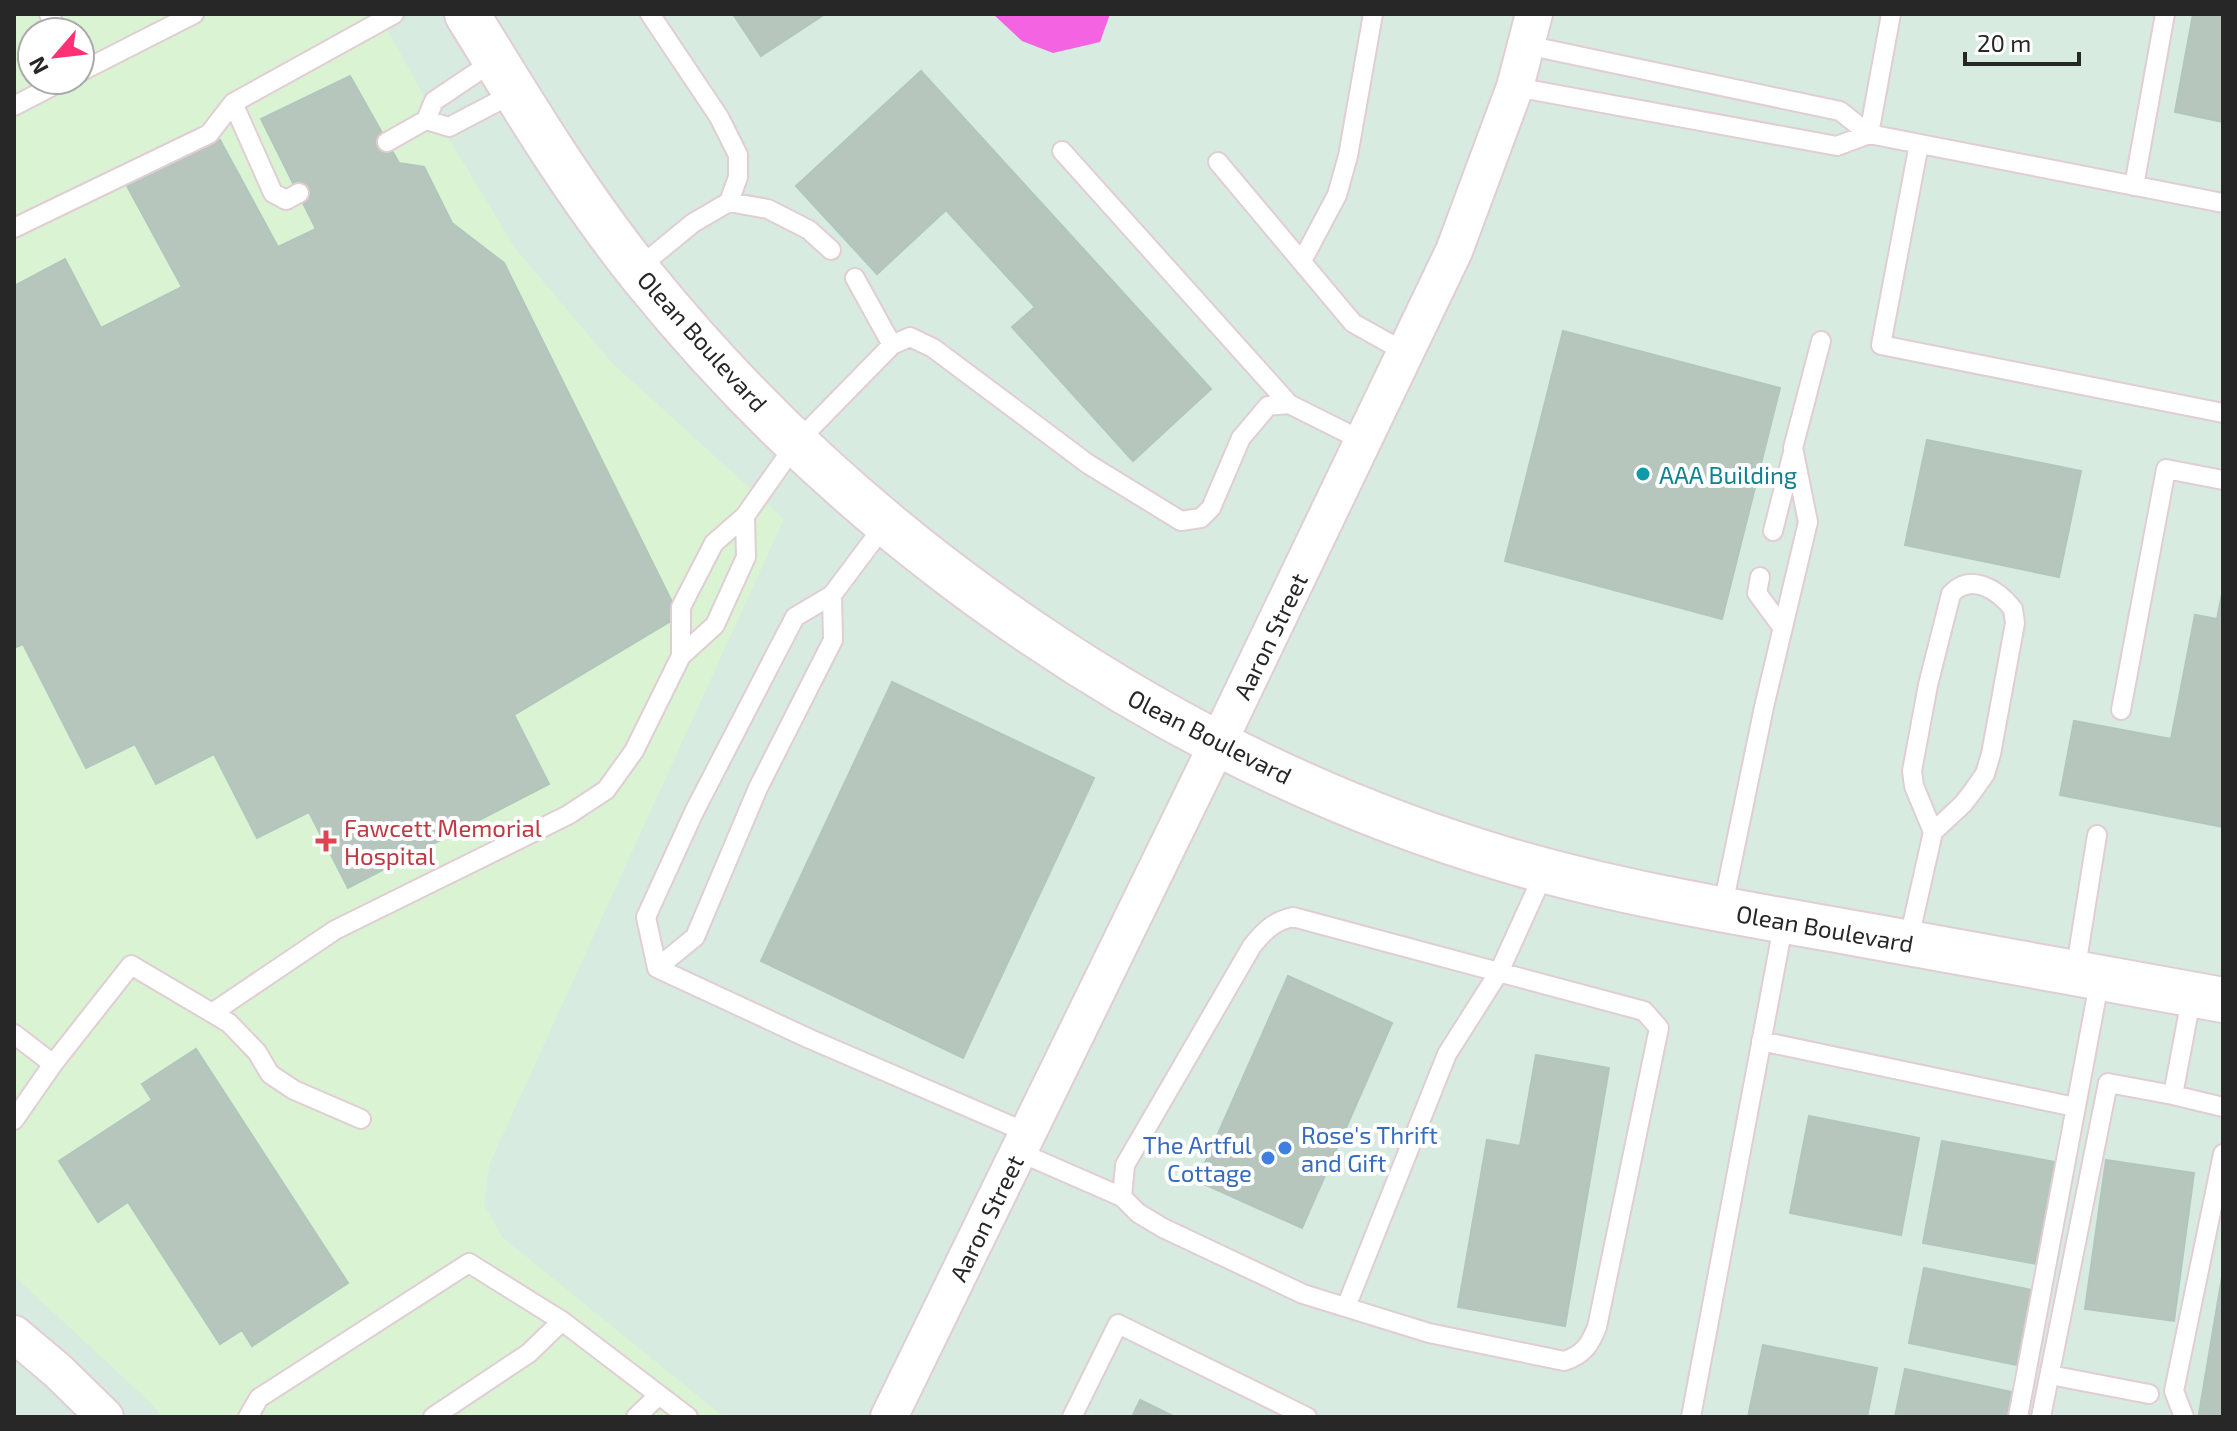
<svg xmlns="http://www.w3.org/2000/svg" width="2237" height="1431" font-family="'Exo 2',sans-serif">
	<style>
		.medical { fill: #d9f3d3; fill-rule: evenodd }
		.water { fill: #f463e2 }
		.building { fill: #b7c6bd; stroke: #b1c6bc; stroke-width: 2 }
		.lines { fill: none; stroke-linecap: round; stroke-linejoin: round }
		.service-casing { stroke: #e1cdd3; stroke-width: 22 }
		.minor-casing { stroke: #e1cdd3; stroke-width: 40 }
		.tertiary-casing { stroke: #e1cdd3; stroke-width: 48 }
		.service { stroke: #fff; stroke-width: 18 }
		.minor { stroke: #fff; stroke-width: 36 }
		.tertiary { stroke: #fff; stroke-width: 44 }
		.culture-dot { fill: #0f9aa8; stroke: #fff; stroke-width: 3 }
		.health-dot { fill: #e0444e; stroke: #fff; stroke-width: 3 }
		.shop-dot { fill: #3f7fe0; stroke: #fff; stroke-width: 3 }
		.labels { text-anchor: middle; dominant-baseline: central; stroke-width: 8; stroke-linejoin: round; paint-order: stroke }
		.street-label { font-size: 24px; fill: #272727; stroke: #fff }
		.culture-label { font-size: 24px; fill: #0d838f; stroke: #fff; text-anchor: start }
		.health-label { font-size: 24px; fill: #be3a42; stroke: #fff; text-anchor: start }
		.shop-label { font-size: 24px; fill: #366cbe; stroke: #fff; text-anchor: start }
	</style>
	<rect width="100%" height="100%" fill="#d7ebe0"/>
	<path class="medical" d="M14,14H379L428,104L515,248L612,363L784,519L490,1163L484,1204L502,1237L724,1417H162L153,1405L14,1276ZM32,32H80V80H32Z"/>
	<path class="water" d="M993,14H1110L1100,42L1053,53L1022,41Z"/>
	<path class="building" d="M733,14H825L761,56Z
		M2193,14H2223V122L2175,112Z
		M921,71L1211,389L1133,461L1012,327L1035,307L946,210L877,274L796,186Z
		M350,76L399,163L424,167L452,223L504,263L679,616L514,715L549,784L348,888L309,812L257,838L214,754L156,784L135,744L86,768L23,644L14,648V286L65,259L101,328L182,287L127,186L220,140L278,247L316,229L261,119Z
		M1563,331L1780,388L1722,619L1505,561Z
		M1927,440L2081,471L2059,577L1905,545Z
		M2223,589V827L2060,795L2074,721L2171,739L2195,615L2217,619Z
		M892,682L1094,778L963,1058L761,961Z
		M1288,976L1392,1023L1302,1228L1197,1181Z
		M196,1049L348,1283L252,1346L242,1330L220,1344L128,1202L98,1222L59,1161L152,1100L142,1084Z
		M1536,1055L1609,1068L1565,1326L1458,1307L1487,1140L1520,1146Z
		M1809,1116L1919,1138L1901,1235L1790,1213Z
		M1942,1141L2055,1162L2037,1264L1923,1243Z
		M2106,1160L2194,1173L2174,1321L2085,1309Z
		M1924,1268L2032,1290L2017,1365L1909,1343Z
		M2223,1271V1417H2214L2199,1414Z
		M1763,1345L1877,1368L1867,1417H1748Z
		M1905,1369L2016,1393L2011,1417H1895Z
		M1140,1400L1175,1417H1132Z"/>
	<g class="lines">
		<defs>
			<path id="service" d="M49,14L58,32
				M650,14L719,117L738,155V177L729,202
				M1526,45L1840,111L1869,134L2223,203
				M80,72L194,14
				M1515,87L1837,146L1869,134
				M233,103L273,193L286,200L299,193
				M14,106L64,80
				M426,120L434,101L495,60
				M1869,134L1891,14
				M387,142L426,120L449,127L514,93
				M1919,144L1881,345L2223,413
				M1062,151L1289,404L1363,441
				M1218,162L1353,323L1405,352
				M2134,186L2165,14
				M14,228L209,134L233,103L394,14
				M1302,261L1337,195L1348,156L1373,14
				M637,269L693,223L729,202L768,209L809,230L831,250
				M855,278L892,345
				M1773,531L1792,456
				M1760,577L1757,593L1782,627
				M681,656V607L714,543L745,516L797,442L892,345L910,337L933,348L1088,464L1181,521L1201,518L1211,508L1241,438L1268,406L1289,404
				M2121,710L2166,469L2223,480
				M1722,910L1764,707L1808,522L1793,448L1821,341
				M1908,943L1933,832L1963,804L1973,791L1985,774L1991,754L2015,623L2013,609C1998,590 1971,572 1951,594L1928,685L1912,771L1914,786L1933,832
				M657,968L646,917L694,812L772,661L795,617L832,595L886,523
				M657,968L695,937L758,788L833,640L832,595
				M657,968L810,1039L1028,1133
				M2075,973L2097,835
				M2192,994L2173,1095L2223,1107
				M212,1013L335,930L568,815L606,790L634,751L681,656L715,625L746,557L745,516
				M14,1034L53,1064
				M1761,1041L2075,1107
				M14,1120L53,1064L131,965L229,1023L257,1052L270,1074L294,1090L361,1119
				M1019,1152L1122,1197L1138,1213L1163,1228L1303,1294L1429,1333L1564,1361C1583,1355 1590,1345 1597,1327L1659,1028L1644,1011L1293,917C1274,921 1264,931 1252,946L1125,1165L1122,1197
				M1346,1307L1447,1054L1499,972L1545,871
				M2050,1375L2149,1394
				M248,1417L259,1398L469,1263L562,1321L688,1417
				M433,1417L529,1353L562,1321
				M636,1417L659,1395
				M1072,1417L1118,1324L1307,1417
				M1691,1417L1784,921
				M2018,1417L2100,978
				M2041,1417L2108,1083L2173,1095
				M2184,1417L2174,1391L2223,1154"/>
			<path id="minor" d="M14,1334L58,1371L105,1417
				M889,1417L1218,743L1454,251L1515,87L1534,14"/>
			<path id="tertiary" d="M467,14C522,104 577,195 643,277C861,547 1175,762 1507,860C1622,894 1741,913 1859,934C1980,956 2101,978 2223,1000"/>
		</defs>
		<use href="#service" class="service-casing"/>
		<use href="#minor" class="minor-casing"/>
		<use href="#tertiary" class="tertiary-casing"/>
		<use href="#service" class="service"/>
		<use href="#minor" class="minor"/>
		<use href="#tertiary" class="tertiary"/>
	</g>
	<circle class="culture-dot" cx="1643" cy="474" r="8"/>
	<path class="health-dot" d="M322 829h8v8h8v8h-8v8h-8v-8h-8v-8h8z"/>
	<g class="shop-dot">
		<circle cx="1285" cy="1148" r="8"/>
		<circle cx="1268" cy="1158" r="8"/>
	</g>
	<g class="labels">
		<g class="street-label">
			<text transform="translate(703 341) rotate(48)">Olean Boulevard</text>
			<text transform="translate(1270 636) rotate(-64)">Aaron Street</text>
			<text transform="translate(1210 736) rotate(27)">Olean Boulevard</text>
			<text transform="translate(1825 928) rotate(10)">Olean Boulevard</text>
			<text transform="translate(986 1218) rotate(-64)">Aaron Street</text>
		</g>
		<g class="culture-label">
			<text x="1659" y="474">AAA Building</text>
		</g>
		<g class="health-label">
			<text x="344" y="827">Fawcett Memorial<tspan x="344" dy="28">Hospital</tspan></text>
		</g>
		<g class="shop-label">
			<text x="1301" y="1134">Rose's Thrift<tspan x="1301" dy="28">and Gift</tspan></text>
			<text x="1252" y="1144" text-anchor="end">The Artful<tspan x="1252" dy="28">Cottage</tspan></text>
		</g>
	</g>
	<rect width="2237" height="1431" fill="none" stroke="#272727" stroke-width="32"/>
	<g transform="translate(56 56) rotate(242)"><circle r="38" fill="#ffffff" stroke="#a9a9a9" stroke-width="2"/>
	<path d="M0-6L14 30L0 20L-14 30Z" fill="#ff3074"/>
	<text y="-12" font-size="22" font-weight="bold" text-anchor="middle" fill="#272727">N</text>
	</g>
	<path d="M1965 52v12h114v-12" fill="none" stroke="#272727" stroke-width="4"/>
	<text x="1977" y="52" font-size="24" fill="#272727" stroke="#ffffff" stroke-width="6" paint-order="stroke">20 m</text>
</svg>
